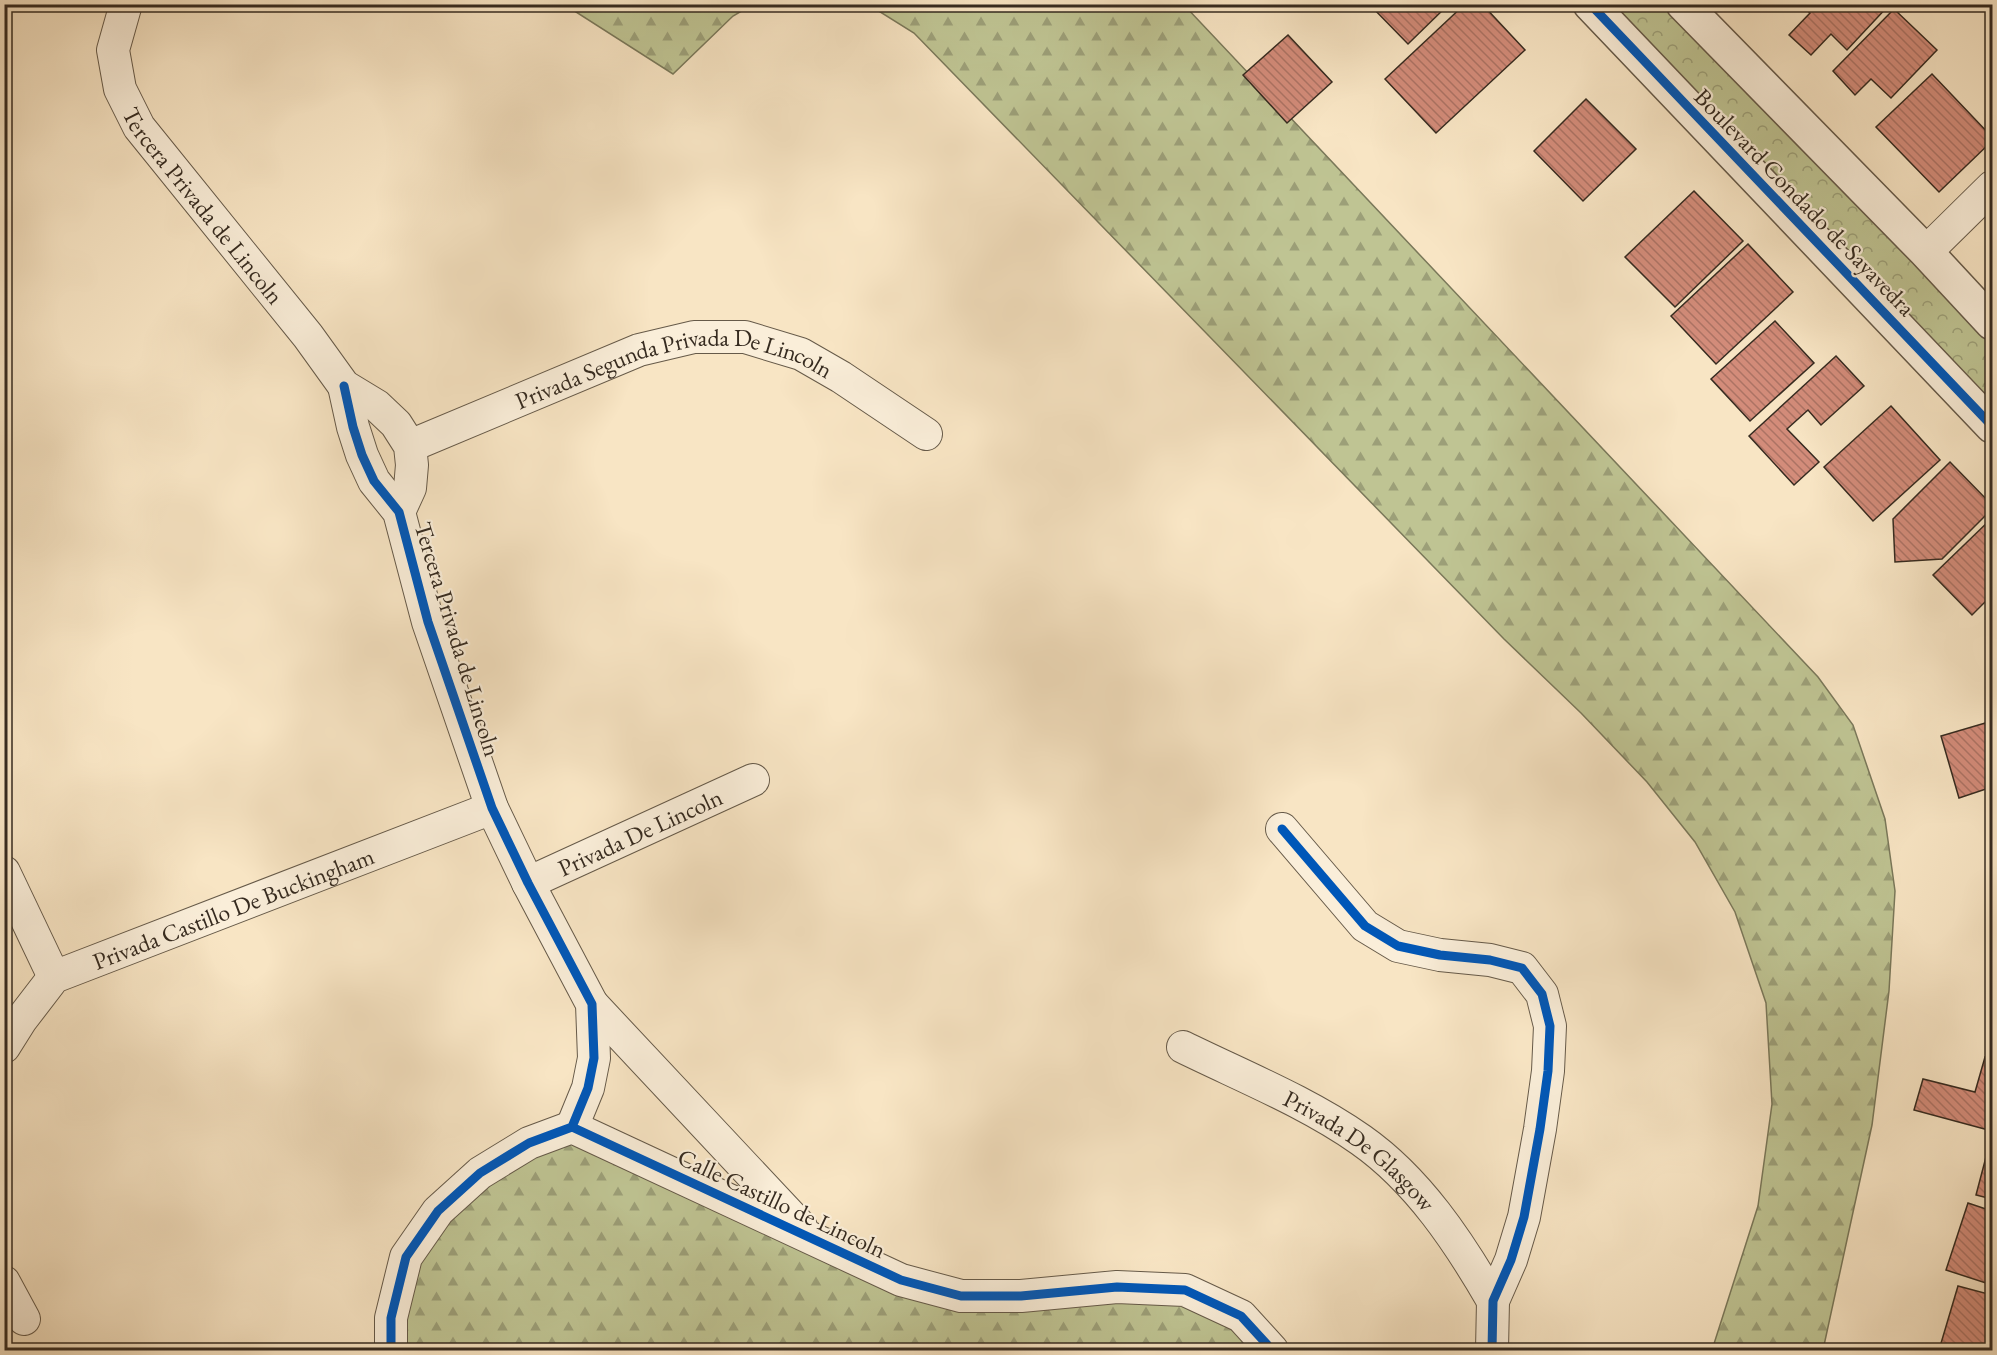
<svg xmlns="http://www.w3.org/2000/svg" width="1997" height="1355" font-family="'EB Garamond',serif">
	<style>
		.forest { fill: url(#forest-firs); stroke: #7a785a; stroke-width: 1.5 }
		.park { fill: url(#park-crowns); stroke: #7a785a; stroke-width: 1.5 }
		.building { fill: url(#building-back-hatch); stroke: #362b20; stroke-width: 1.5 }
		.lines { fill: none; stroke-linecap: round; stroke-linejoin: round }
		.minor-casing { stroke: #665a49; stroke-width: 34 }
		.tertiary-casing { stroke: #665a49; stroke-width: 36 }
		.minor { stroke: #faeed9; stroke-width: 32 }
		.tertiary { stroke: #faeed9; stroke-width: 33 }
		.cycleway-casing { stroke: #faeed9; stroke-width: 13 }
		.cycleway { stroke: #0057b8; stroke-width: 9 }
		.labels { text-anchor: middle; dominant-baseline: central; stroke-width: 4.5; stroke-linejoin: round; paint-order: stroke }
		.street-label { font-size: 24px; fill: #362b20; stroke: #faeed9 }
	</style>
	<defs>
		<pattern id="forest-firs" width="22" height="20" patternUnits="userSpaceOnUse" patternTransform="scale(1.5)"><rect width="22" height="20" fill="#bfc493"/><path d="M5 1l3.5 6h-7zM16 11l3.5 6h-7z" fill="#9c9f78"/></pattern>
		<pattern id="park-crowns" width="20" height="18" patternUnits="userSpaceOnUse" patternTransform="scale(1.5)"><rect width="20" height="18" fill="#bfc493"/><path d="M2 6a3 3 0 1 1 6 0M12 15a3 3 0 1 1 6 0" fill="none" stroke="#9c9f78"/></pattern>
		<pattern id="building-back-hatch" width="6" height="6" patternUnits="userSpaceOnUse" patternTransform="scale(1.5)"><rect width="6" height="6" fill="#d38c7a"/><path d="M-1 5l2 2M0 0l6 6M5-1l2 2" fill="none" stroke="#ac7364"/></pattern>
	</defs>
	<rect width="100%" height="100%" fill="#f8e5c4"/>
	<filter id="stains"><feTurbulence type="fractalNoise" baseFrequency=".00333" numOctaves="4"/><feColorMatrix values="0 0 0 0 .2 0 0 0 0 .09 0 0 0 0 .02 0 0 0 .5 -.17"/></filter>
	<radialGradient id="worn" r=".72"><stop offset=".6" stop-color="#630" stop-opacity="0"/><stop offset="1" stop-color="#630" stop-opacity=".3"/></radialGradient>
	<path class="forest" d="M565,5H752L733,16L673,74Z
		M869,5H1184L1818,677L1853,725L1885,819L1895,891L1889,991L1872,1125L1823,1350H1712L1758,1206L1772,1104L1766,1003L1735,912L1695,842L1647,782L1581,713L1504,639L914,33Z
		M572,1127L901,1280L1185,1290L1272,1350H391L438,1211Z"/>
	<path class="park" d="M1590,5H1683L1992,323V426Z"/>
	<path class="building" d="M1369,4H1449L1408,44Z
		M1465,4H1482L1525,50L1436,133L1385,79Z
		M1800,4H1890L1847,50L1831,34L1811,55L1789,35L1810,13Z
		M1894,9L1937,50L1891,98L1871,79L1855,95L1833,71Z
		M1288,35L1332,82L1287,123L1243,75Z
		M1932,74L1992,137V141L1939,192L1876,127Z
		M1586,99L1636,149L1583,201L1534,151Z
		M1694,191L1743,241L1675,307L1625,257Z
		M1748,244L1793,292L1716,364L1671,316Z
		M1775,321L1814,363L1750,421L1711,379Z
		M1836,356L1864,386L1821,425L1808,410L1787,429L1819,462L1794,485L1749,436Z
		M1891,406L1940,460L1873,521L1824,467Z
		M1950,462L1992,505V509L1942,559L1895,562L1893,519Z
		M1992,518V595L1972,615L1933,575Z
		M1992,721V787L1959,798L1941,736Z
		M1985,1057L1992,1060V1131L1914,1110L1923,1079L1975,1092Z
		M1991,1138L1992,1139V1199L1976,1195Z
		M1968,1203L1992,1211V1285L1946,1270Z
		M1958,1286L1992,1295V1350H1939Z"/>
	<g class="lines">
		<defs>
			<g id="minor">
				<path id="s1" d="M126,4L113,50L120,89L139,127L308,336L344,386L377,406L396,424L410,446L412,465L410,488L399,512"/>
				<path d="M1926,252L1992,187"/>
				<path d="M344,386L353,427L362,455L374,481L399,512L428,622L492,808L528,883L592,1004L594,1058L588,1088L572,1127"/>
				<path id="s2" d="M410,446L639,350L694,337H745L801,354L841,377L926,434"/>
				<path d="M1282,829L1365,926L1398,946L1440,955L1490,960L1522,968L1542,994L1550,1026L1548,1071L1540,1129L1524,1217L1511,1260L1493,1301L1492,1350"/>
				<path d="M4,872L54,977"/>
				<path id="s3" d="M528,883L753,780"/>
				<path d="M592,1004L801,1227"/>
				<path id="s4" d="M4,1047L21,1020L54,977L492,808"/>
				<path id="s5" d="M1183,1047C1242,1076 1307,1102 1361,1140C1418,1180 1459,1242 1493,1301"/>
				<path d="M4,1282L24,1319"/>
				<path d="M391,1350V1318L406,1257L438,1211L480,1173L529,1143L572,1127L901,1280L961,1296H1021L1117,1287L1185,1290L1241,1316L1272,1350"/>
			</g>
			<path id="tertiary" d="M1590,4L1992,426
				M1683,4L1926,252L1992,323"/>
		</defs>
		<use href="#minor" class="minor-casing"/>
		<use href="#tertiary" class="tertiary-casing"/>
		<use href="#minor" class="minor"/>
		<use href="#tertiary" class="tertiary"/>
		<defs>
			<path id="cycleway" d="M1590,4L1992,426
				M344,386L353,427L362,455L374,481L399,512L428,622L492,808L528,883L592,1004L594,1058L588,1088L572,1127
				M1282,829L1365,926L1398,946L1440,955L1490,960L1522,968L1542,994L1550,1026L1548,1071L1540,1129L1524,1217L1511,1260L1493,1301L1492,1350
				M391,1350V1318L406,1257L438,1211L480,1173L529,1143L572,1127L901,1280L961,1296H1021L1117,1287L1185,1290L1241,1316L1272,1350"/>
		</defs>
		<use href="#cycleway" class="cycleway-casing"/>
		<use href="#cycleway" class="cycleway"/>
	</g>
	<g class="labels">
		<g class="street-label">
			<text transform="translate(1805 202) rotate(46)">Boulevard Condado de Sayavedra</text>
			<text stroke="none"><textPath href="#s1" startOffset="231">Tercera Privada de Lincoln</textPath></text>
			<text stroke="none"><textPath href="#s2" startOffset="282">Privada Segunda Privada De Lincoln</textPath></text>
			<text transform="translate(458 639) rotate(73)">Tercera Privada de Lincoln</text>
			<text stroke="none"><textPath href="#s3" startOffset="123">Privada De Lincoln</textPath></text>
			<text stroke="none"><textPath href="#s4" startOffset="278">Privada Castillo De Buckingham</textPath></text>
			<text stroke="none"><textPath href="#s5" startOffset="206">Privada De Glasgow</textPath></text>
			<text transform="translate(782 1203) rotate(25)">Calle Castillo de Lincoln</text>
		</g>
	</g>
	<rect width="1997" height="1355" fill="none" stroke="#f8e5c4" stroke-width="24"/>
	<rect x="6" y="6" width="1985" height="1343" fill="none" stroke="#362b20" stroke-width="3"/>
	<rect x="12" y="12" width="1973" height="1331" fill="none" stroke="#362b20" stroke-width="1.5"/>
	<rect width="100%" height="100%" filter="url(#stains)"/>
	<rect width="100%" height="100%" fill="url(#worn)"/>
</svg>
